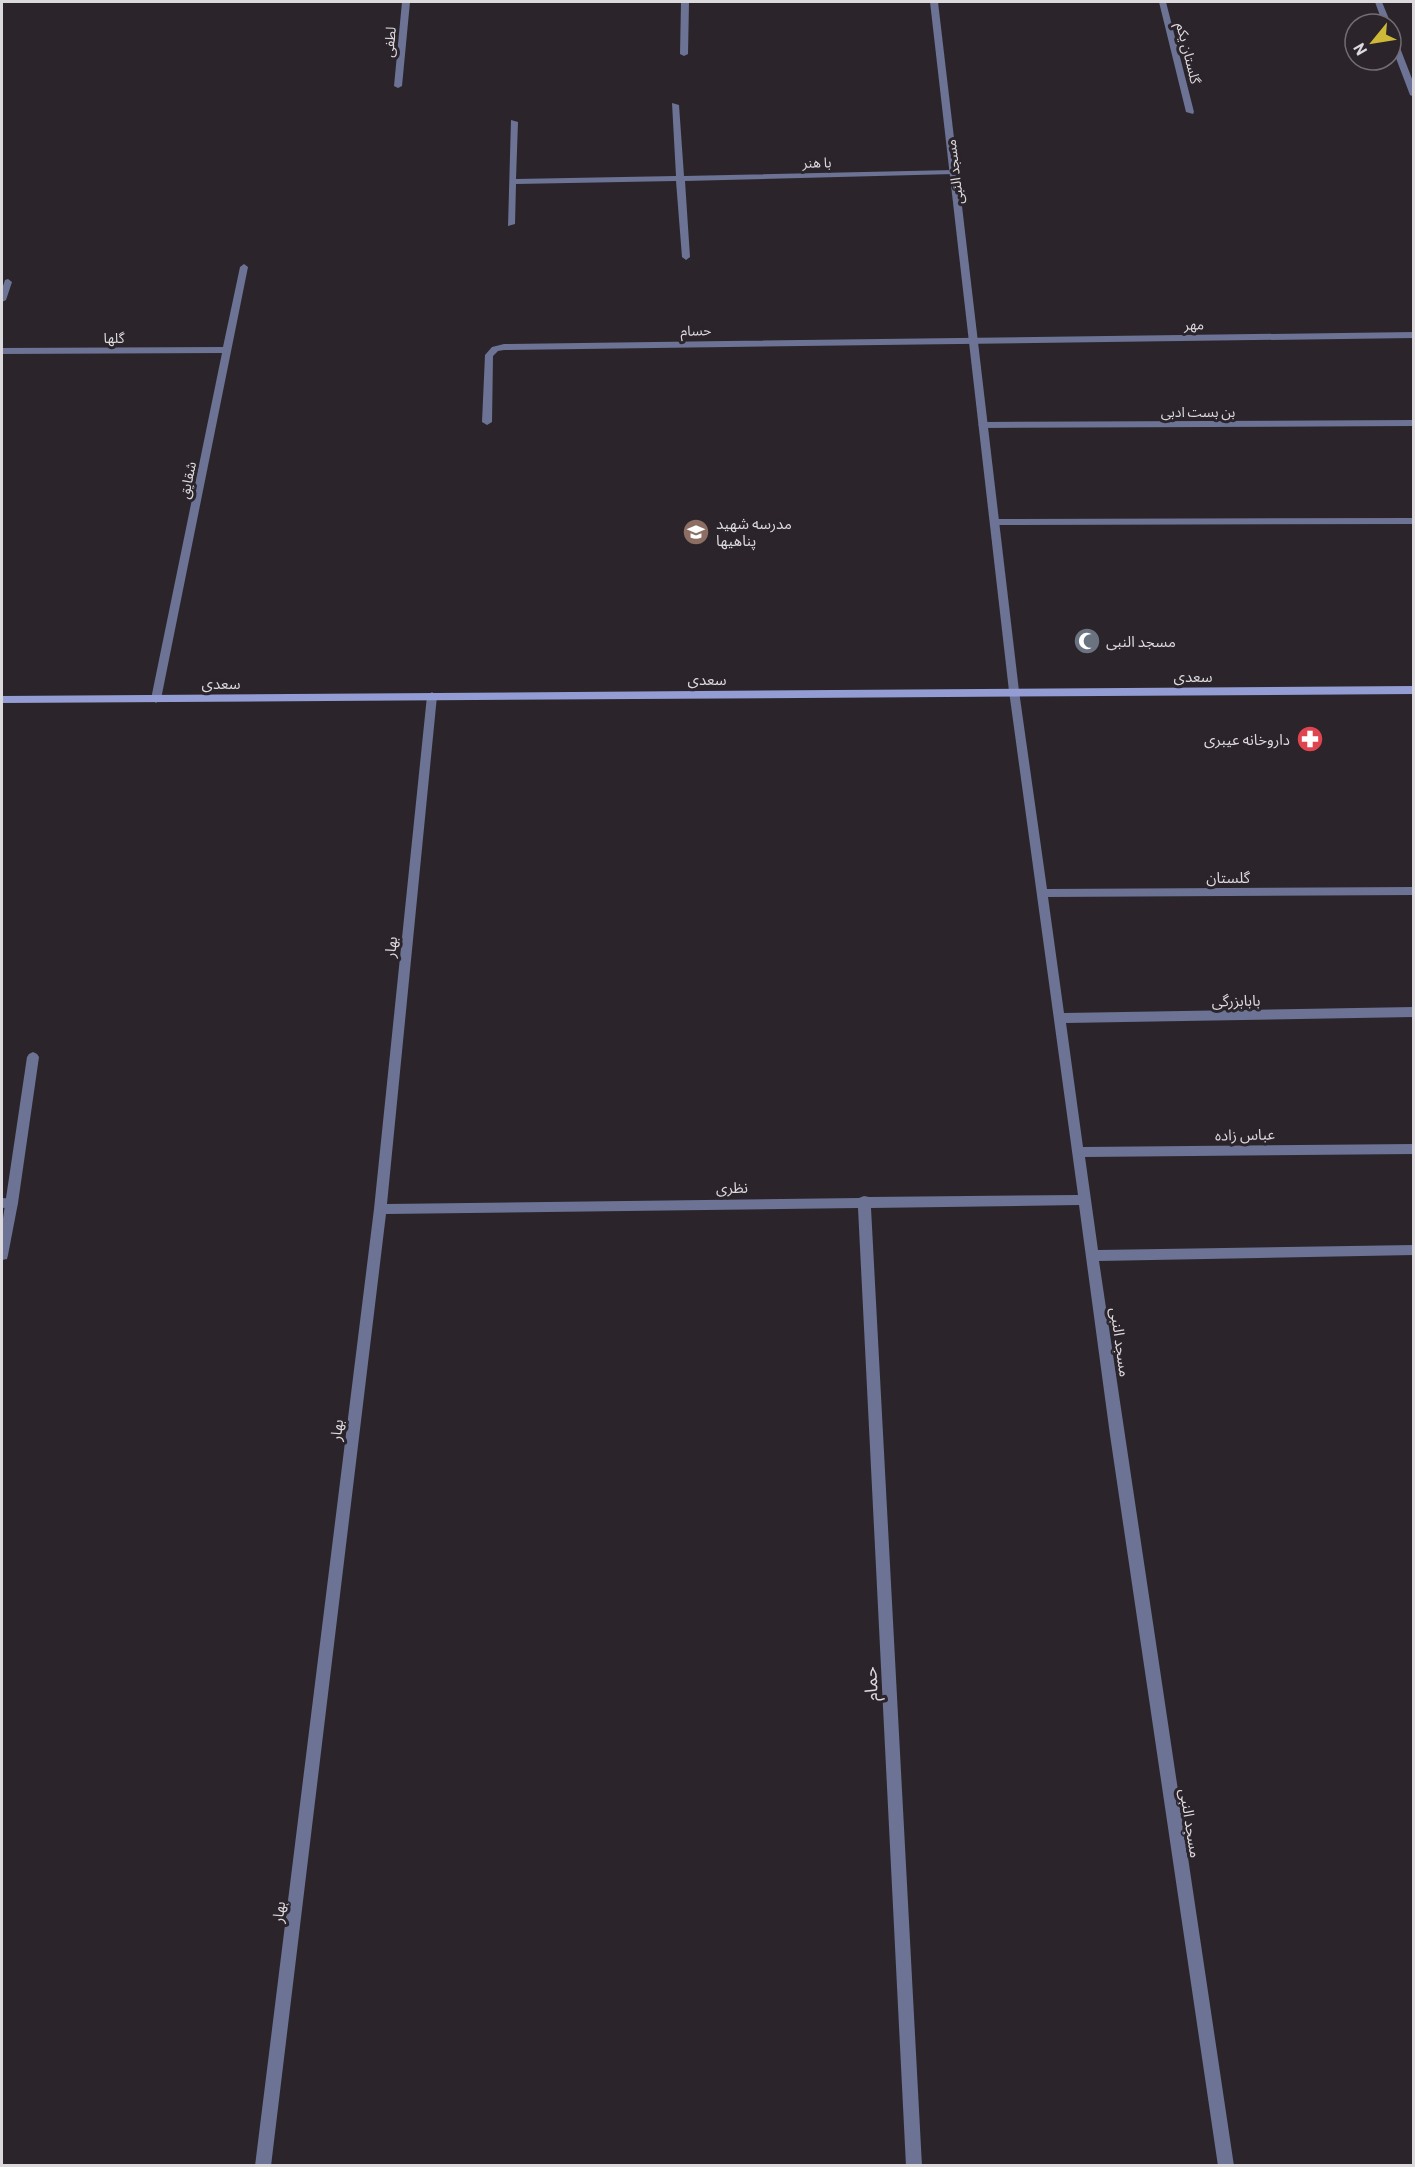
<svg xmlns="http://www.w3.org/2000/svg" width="1415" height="2167" font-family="Barlow,'Noto Sans Arabic',sans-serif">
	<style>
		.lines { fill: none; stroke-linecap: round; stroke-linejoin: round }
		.service { fill: #6c7394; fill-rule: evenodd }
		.minor { fill: #6c7394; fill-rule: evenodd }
		.tertiary { fill: #6c7394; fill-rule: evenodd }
		.secondary { fill: #939dd3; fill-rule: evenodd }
		.labels { text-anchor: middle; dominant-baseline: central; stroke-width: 6; stroke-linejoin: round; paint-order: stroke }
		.far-street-label { font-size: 14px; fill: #dcd9dd; stroke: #2b252b }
		.poi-label { font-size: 15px; fill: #dcd9dd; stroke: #2b252b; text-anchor: start }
		.street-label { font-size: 15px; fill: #dcd9dd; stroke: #2b252b }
		.near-street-label { font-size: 18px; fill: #dcd9dd; stroke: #2b252b }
	</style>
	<rect width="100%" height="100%" fill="#2b252b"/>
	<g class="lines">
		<path class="service" d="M33,1052L37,1054L39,1057L18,1203L8,1255L7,1259L2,1260V1225L27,1057L29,1054Z"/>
		<path class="minor" d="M402,2H410L402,86L398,88L394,86Z
			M681,2H689L688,54L684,56L680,54Z
			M1159,2H1166L1194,112L1193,114L1186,112Z
			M1375,2H1382L1391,24H1383Z
			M1391,33L1395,35L1414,84V97L1410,95L1391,45Z
			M672,103L679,105L684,176L954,170L958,172L954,174L685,181L690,257L686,260L682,257L676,181L516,184L515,224L508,226L511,120L518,122L516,179L676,176Z
			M244,264L248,267L161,699L156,703L151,699L222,353L2,354V348L223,347L240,267Z
			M8,279L12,282L6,300L2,302V289L5,280Z
			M1414,332V338L504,350L498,351L493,356L492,422L487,425L482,422L485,355L492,347L504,344Z
			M1414,420V426L983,428L978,425L983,422Z
			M1414,518V524L995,525L990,522L995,519Z
			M1014,687L1019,691L1047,889L1414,887V895L1048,897L1064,1013L1414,1007V1017L1066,1023L1083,1147L1414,1144V1154L1085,1157L1098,1250L1414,1245V1255L1099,1261L1234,2166H1218L1110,1435L1079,1205L871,1208L922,2166H906L858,1208L386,1214L271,2166H255L374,1209L427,696L432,692L437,696L387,1204L859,1198L864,1196L869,1197L1078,1195L1009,691Z
			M2,1198L16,1199L18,1203L16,1207L2,1208Z"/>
		<path class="tertiary" d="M930,2H938L1019,691L1014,695L1009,691Z"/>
		<path class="secondary" d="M1414,686V694L2,703V696Z"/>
	</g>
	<defs>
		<symbol id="school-disc" viewBox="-11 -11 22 22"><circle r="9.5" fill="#8d6e63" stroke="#2b252b"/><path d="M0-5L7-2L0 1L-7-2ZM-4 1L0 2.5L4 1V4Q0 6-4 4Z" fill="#fff"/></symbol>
		<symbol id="mosque-disc" viewBox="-11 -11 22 22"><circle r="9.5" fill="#6b7280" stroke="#2b252b"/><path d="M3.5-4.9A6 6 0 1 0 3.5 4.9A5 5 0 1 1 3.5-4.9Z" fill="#fff"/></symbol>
		<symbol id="pharmacy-disc" viewBox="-11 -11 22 22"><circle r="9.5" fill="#e0444e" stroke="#2b252b"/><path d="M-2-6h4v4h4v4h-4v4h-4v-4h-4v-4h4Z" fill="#fff"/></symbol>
	</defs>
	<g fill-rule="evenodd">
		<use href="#school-disc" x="681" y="517" width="30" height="30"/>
		<use href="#mosque-disc" x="1072" y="626" width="30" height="30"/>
		<use href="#pharmacy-disc" x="1295" y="724" width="30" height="30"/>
	</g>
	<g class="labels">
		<g class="far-street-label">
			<text transform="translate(389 42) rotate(-85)">لطفی</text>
			<text transform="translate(1189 53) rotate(76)">گلستان یکم</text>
			<text transform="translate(817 162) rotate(-1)">با هنر</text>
			<text transform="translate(954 172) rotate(-97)">مسجد النبی</text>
			<text transform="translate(1194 324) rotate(-1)">مهر</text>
			<text transform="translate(696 330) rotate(-1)">حسام</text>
			<text x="114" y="337">گلها</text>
			<text x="1198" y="411">بن بست ادبی</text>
			<text transform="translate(187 480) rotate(-78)">شقایق</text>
		</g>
		<g class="poi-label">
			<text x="716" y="523">مدرسه شهید<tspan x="716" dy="17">پناهیها</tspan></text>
			<text x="1106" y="641">مسجد النبی</text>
			<text x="1290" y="739" text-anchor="end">داروخانه عیبری</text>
		</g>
		<g class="street-label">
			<text x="1193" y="676">سعدی</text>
			<text x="707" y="679">سعدی</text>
			<text x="221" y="683">سعدی</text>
			<text x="1228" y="877">گلستان</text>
			<text transform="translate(390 947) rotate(-84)">بهار</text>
			<text transform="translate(1236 1000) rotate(-1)">بابابزرگی</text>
			<text transform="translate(1245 1134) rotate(-1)">عباس زاده</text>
			<text transform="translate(732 1187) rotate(-1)">نظری</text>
			<text transform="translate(1121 1342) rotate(82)">مسجد النبی</text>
			<text transform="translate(336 1430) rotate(-83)">بهار</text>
			<text transform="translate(1191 1823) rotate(81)">مسجد النبی</text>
			<text transform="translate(278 1912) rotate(-83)">بهار</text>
		</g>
		<g class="near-street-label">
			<text transform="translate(870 1684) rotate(-93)">حمام</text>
		</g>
	</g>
	<rect width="1415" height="2167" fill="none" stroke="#dcd9dd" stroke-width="6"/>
	<g transform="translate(1373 42) rotate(240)"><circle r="28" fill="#2b252b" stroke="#726d72" stroke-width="1.5"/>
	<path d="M0-4.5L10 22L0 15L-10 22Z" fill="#ceb838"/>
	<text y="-9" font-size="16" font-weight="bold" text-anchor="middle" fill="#dcd9dd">N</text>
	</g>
</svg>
